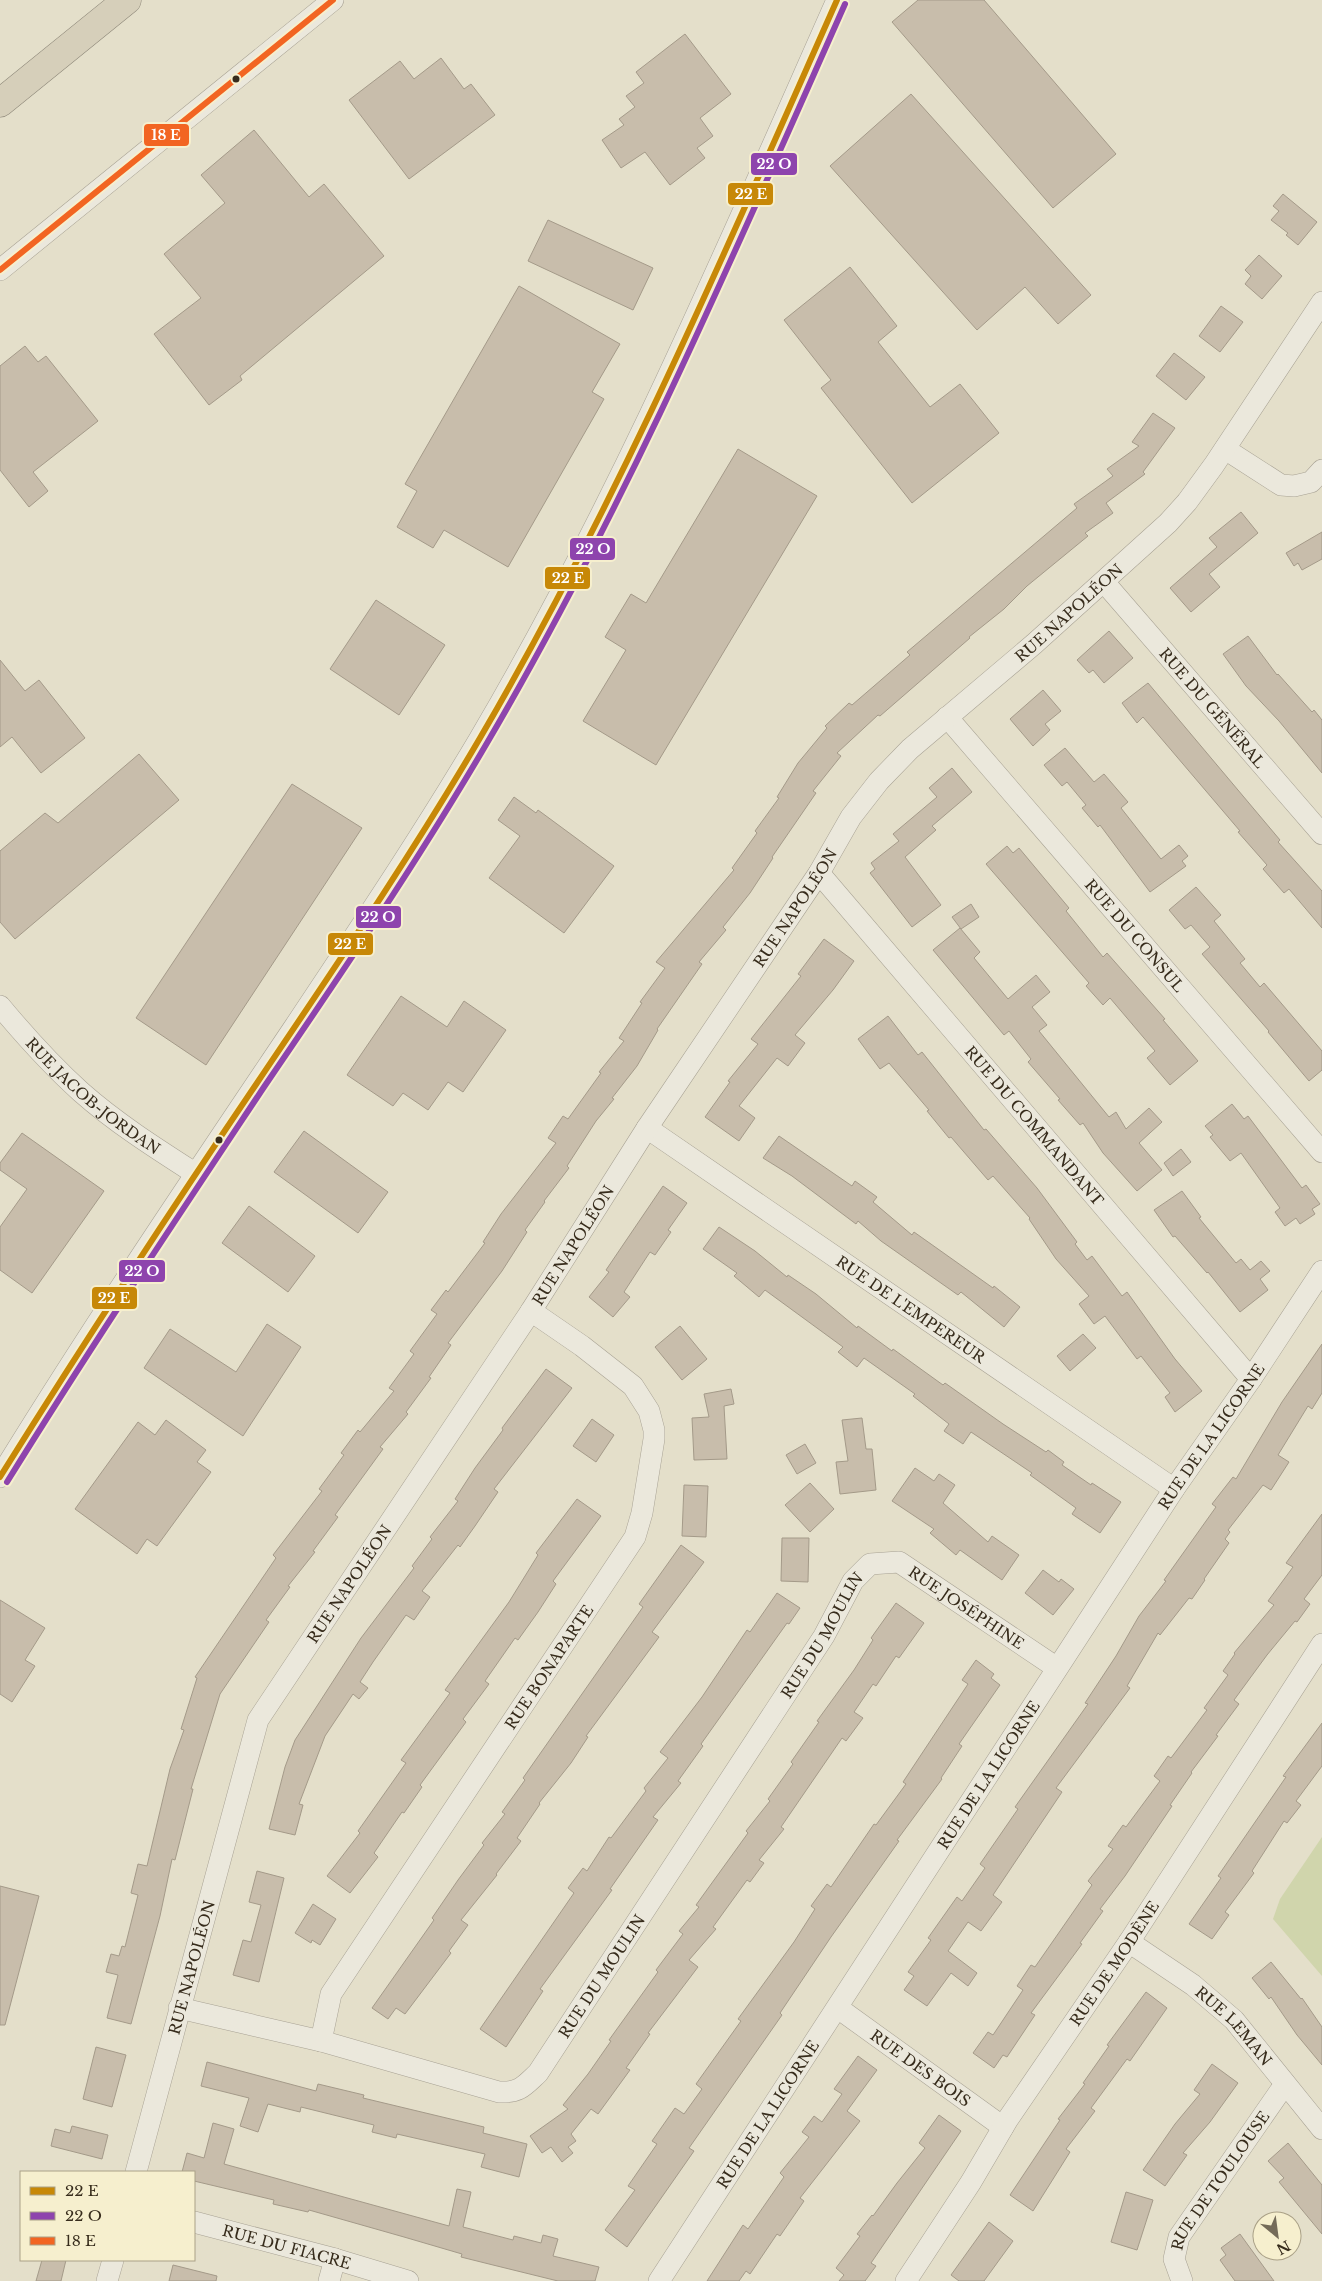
<svg xmlns="http://www.w3.org/2000/svg" width="1322" height="2281" font-family="'Libre Baskerville',serif">
	<style>
		.green { fill: #d0d5ac }
		.building { fill: #c8bdab; stroke: #a49a89 }
		.lines { fill: none; stroke-linecap: round; stroke-linejoin: round }
		.minor-casing { stroke: #a8a294; stroke-width: 22 }
		.highway-casing { stroke: #8e887a; stroke-width: 29 }
		.minor { stroke: #ebe8dc; stroke-width: 21 }
		.highway { stroke: #d6cfba; stroke-width: 28 }
		.bus-1-casing { stroke: #f6efce; stroke-width: 10 }
		.bus-2-casing { stroke: #f6efce; stroke-width: 10 }
		.bus-3-casing { stroke: #f6efce; stroke-width: 10 }
		.bus-1 { stroke: #c78807; stroke-width: 6 }
		.bus-2 { stroke: #8e44ad; stroke-width: 6 }
		.bus-3 { stroke: #f26522; stroke-width: 6 }
		.bus-dot { fill: #372c1c; stroke: #f6efce; stroke-width: 2 }
		.labels { text-anchor: middle; dominant-baseline: central; stroke-width: 5; stroke-linejoin: round; paint-order: stroke }
		.street-label { font-size: 15px; fill: #372c1c; stroke: #f6efce }
		.line-badge { stroke: #f6efce; stroke-width: 2 }
		.badge-label { font-size: 14px; text-anchor: middle; font-weight: bold; fill: #fff }
	</style>
	<rect width="100%" height="100%" fill="#e4dfca"/>
	<path class="green" d="M1322,1837V1976L1273,1919L1280,1899Z"/>
	<path class="building" d="M918,0H984L1116,154L1053,208L892,22Z
		M685,34L731,94L700,118L713,136L697,148L705,158L670,185L645,152L621,168L602,140L624,125L619,119L635,107L626,96L644,83L636,72Z
		M441,58L464,89L471,84L495,115L409,179L349,100L400,61L414,79Z
		M911,94L1091,295L1058,324L1025,287L977,330L830,166Z
		M254,130L309,197L324,184L384,256L240,376L242,380L209,405L154,334L201,298L164,254L225,203L201,175Z
		M1283,194L1317,222L1298,245L1286,235L1288,233L1271,220L1279,211L1273,206Z
		M548,220L653,268L633,310L528,261Z
		M1259,255L1282,276L1262,299L1245,284L1251,276L1245,270Z
		M850,267L897,326L878,342L930,407L960,384L999,433L912,503L821,388L831,380L784,320Z
		M519,286L620,344L592,392L604,399L508,567L444,530L433,548L397,527L417,491L405,484Z
		M1221,306L1243,322L1220,352L1199,336Z
		M25,346L38,362L46,356L98,421L33,472L48,491L29,507L0,470V366Z
		M1174,353L1205,377L1186,400L1156,376Z
		M1153,413L1175,428L1143,472L1145,474L1106,503L1113,513L1085,533L1088,536L1027,586L1004,609L969,637L970,638L880,716L878,715L837,753L841,756L813,791L816,793L772,857L773,858L750,893L723,927L726,930L699,962L702,964L657,1029L658,1030L637,1066L612,1098L614,1099L596,1121L567,1166L569,1168L544,1201L545,1202L525,1230L527,1232L502,1271L448,1343L451,1345L429,1377L431,1378L406,1412L408,1414L380,1447L383,1449L335,1515L338,1517L313,1551L315,1552L288,1586L290,1587L266,1620L269,1622L220,1694L191,1789H193L175,1860L172,1859L160,1916L131,2024L107,2018L118,1975L106,1972L111,1954L119,1956L122,1946L125,1947L138,1895L131,1893L138,1864L147,1866L170,1769L184,1730L181,1729L197,1678L195,1677L276,1558L273,1555L322,1491L319,1489L344,1455L341,1453L358,1430L360,1432L394,1391L389,1388L414,1354L410,1351L437,1314L431,1310L446,1290L448,1292L485,1243L483,1242L501,1214L556,1143L548,1138L563,1116L568,1119L601,1073L599,1072L624,1041L619,1038L642,1003L640,1002L665,968L656,962L734,870L732,868L757,833L755,831L779,798L777,797L798,763L827,728L825,726L849,703L852,705L910,655L907,652L1077,508L1074,504L1113,476L1107,469L1139,446L1132,442Z
		M738,449L817,496L656,765L583,721L626,650L605,637L631,594L646,603Z
		M1241,512L1258,533L1209,574L1220,587L1191,612L1170,588L1217,547L1209,538Z
		M1322,532V559L1302,570L1298,563L1294,566L1286,553Z
		M376,600L445,645L399,715L330,669Z
		M1109,631L1133,658L1104,683L1093,670L1089,673L1077,660Z
		M1248,636L1277,675L1278,674L1312,712L1314,710L1322,720V773L1279,721L1246,686L1223,654Z
		M0,660L25,691L39,680L85,738L41,773L12,737L0,747Z
		M1148,683L1280,840L1278,842L1322,891V928L1289,889L1284,893L1263,869L1267,865L1238,832L1240,831L1143,717L1137,723L1122,703Z
		M1043,690L1061,711L1045,724L1050,730L1033,746L1010,719Z
		M1065,748L1094,782L1104,774L1128,802L1121,808L1161,859L1179,845L1188,856L1182,861L1186,866L1150,892L1100,825L1098,827L1082,808L1086,805L1067,782L1062,786L1044,765Z
		M139,754L179,800L15,939L0,922V851L45,813L58,823Z
		M952,768L972,792L932,826L936,830L905,857L941,905L912,927L870,873L875,869L871,863L899,841L893,834L937,797L929,788Z
		M292,784L362,828L206,1065L136,1018Z
		M514,797L536,813L538,810L614,866L564,933L489,878L520,836L498,820Z
		M1007,846L1013,853L1019,848L1069,908L1066,911L1103,957L1107,953L1165,1019L1163,1020L1198,1061L1170,1085L1147,1058L1155,1051L1110,998L1103,1005L1086,986L1089,983L986,864Z
		M1196,887L1221,915L1214,921L1245,959L1240,963L1260,987L1264,983L1322,1051V1070L1309,1081L1268,1032L1269,1031L1202,954L1210,947L1191,925L1185,929L1169,910Z
		M971,904L979,917L961,929L952,917Z
		M960,928L980,952L974,958L1008,999L1036,975L1050,992L1032,1007L1047,1025L1039,1031L1109,1117L1116,1112L1126,1129L1149,1108L1162,1122L1139,1143L1162,1170L1137,1191L1103,1153L1083,1123L1080,1125L1058,1100L1060,1099L1028,1062L1031,1059L1009,1031L1004,1035L933,950Z
		M824,939L854,961L833,990L795,1035L805,1043L788,1066L777,1058L739,1106L755,1118L739,1141L705,1117L730,1082L728,1081L758,1044L751,1039L801,976L798,974Z
		M401,996L447,1027L464,1001L506,1030L463,1092L448,1082L428,1110L403,1093L393,1106L347,1075Z
		M888,1016L918,1055L922,1052L984,1130L986,1129L1037,1188L1077,1242L1075,1244L1087,1260L1092,1256L1122,1296L1127,1292L1175,1359L1202,1391L1175,1412L1165,1397L1170,1393L1141,1356L1137,1359L1105,1316L1094,1324L1079,1304L1089,1296L1056,1259L1029,1219L1030,1218L993,1176L988,1180L951,1137L949,1138L927,1111L929,1110L889,1063L880,1069L858,1039Z
		M1232,1104L1244,1119L1248,1116L1302,1188L1306,1185L1320,1204L1312,1209L1315,1214L1300,1224L1296,1218L1285,1226L1275,1212L1280,1208L1241,1153L1230,1161L1210,1137L1213,1135L1205,1126Z
		M304,1131L388,1192L358,1233L274,1172Z
		M22,1133L104,1191L32,1293L0,1270V1227L27,1189L0,1170V1163Z
		M779,1136L852,1186L855,1181L877,1197L873,1202L912,1235L914,1232L993,1288L994,1286L1020,1307L1004,1327L961,1292L958,1295L881,1241L858,1221L856,1224L792,1176L763,1158Z
		M1181,1149L1191,1162L1173,1176L1164,1163Z
		M663,1186L687,1203L668,1230L671,1232L655,1255L650,1252L624,1292L630,1297L613,1317L589,1297L609,1272L606,1270Z
		M1182,1191L1201,1217L1199,1218L1236,1263L1241,1259L1250,1270L1261,1261L1270,1271L1260,1279L1268,1290L1240,1312L1208,1272L1207,1273L1175,1236L1173,1237L1154,1210Z
		M249,1206L315,1256L288,1292L222,1243Z
		M719,1227L755,1251L787,1277L788,1275L816,1294L857,1328L858,1326L892,1351L893,1349L943,1385L945,1383L1003,1424L1046,1452L1048,1450L1064,1462L1062,1465L1091,1485L1092,1483L1121,1502L1100,1533L1072,1514L1076,1508L1030,1475L1032,1473L971,1432L963,1444L944,1431L949,1424L913,1396L915,1394L864,1358L857,1367L838,1352L843,1347L765,1290L759,1297L734,1276L737,1273L703,1249Z
		M267,1324L301,1347L243,1436L144,1368L170,1329L236,1372Z
		M680,1326L707,1359L682,1380L655,1347Z
		M1083,1334L1096,1348L1070,1371L1057,1356Z
		M1322,1344V1393L1312,1409L1308,1406L1278,1455L1289,1462L1271,1490L1263,1485L1228,1530L1230,1532L1225,1539L1229,1543L1204,1579L1205,1580L1192,1599L1189,1598L1160,1635L1158,1633L1127,1686L1130,1688L1056,1788L1062,1792L993,1895L1002,1902L981,1931L968,1922L948,1951L977,1973L968,1986L951,1973L927,2006L904,1990L914,1976L908,1972L931,1940L928,1938L957,1897L962,1901L985,1868L980,1864L1018,1809L1015,1807L1088,1704L1085,1703L1116,1656L1139,1616L1166,1581L1164,1580L1216,1507L1212,1504L1233,1477L1236,1479L1282,1402Z
		M546,1369L572,1388L494,1489L498,1492L475,1526L460,1547L458,1545L422,1591L430,1597L414,1620L406,1615L373,1662L360,1682L368,1688L359,1699L353,1694L325,1736L299,1804L303,1805L295,1835L269,1829L285,1767L295,1740L361,1638L414,1568L412,1566L432,1539L430,1537L458,1501L455,1499L475,1468L503,1430L502,1428Z
		M731,1389L734,1404L724,1406L727,1459L694,1460L692,1418L709,1417L704,1394Z
		M862,1418L866,1449H872L876,1490L840,1494L836,1462L848,1461L842,1420Z
		M592,1419L614,1435L596,1462L573,1446Z
		M166,1420L206,1450L197,1462L211,1472L157,1546L147,1539L137,1554L75,1509L138,1422L155,1435Z
		M805,1444L816,1463L797,1474L786,1455Z
		M915,1468L934,1481L939,1474L955,1485L943,1503L988,1542L992,1536L1019,1555L1002,1580L960,1550L956,1555L930,1533L934,1529L892,1501Z
		M810,1483L834,1509L810,1532L785,1505Z
		M684,1485L708,1486L706,1537L682,1536Z
		M577,1499L601,1516L553,1581L556,1584L538,1612L518,1640L515,1638L485,1681L489,1684L463,1719L466,1722L420,1785L422,1787L404,1813L402,1812L374,1853L378,1857L350,1893L327,1876L360,1833L358,1831L406,1763L401,1760L450,1693L445,1690L509,1602L538,1555L536,1553Z
		M1322,1514V1575L1304,1599L1310,1604L1297,1622L1295,1621L1267,1655L1234,1700L1239,1704L1216,1735L1218,1736L1191,1772L1192,1773L1170,1805L1172,1806L1125,1876L1100,1909L1103,1911L1080,1943L1082,1944L1031,2013L1035,2015L1007,2057L1003,2055L994,2068L973,2053L988,2032L993,2035L1023,1990L1017,1986L1031,1965L1035,1967L1092,1885L1088,1881L1113,1849L1108,1846L1123,1825L1126,1827L1160,1781L1154,1776L1168,1756L1171,1758L1207,1710L1204,1708L1228,1675L1223,1671L1235,1654L1234,1653L1274,1605L1268,1601L1293,1567L1286,1563Z
		M782,1538H809L808,1582L781,1581Z
		M681,1545L704,1562L652,1632L659,1637L586,1736L588,1737L571,1763L539,1803L540,1804L517,1838L521,1841L496,1874L497,1875L461,1920L468,1925L449,1951L451,1953L405,2014L396,2008L388,2019L372,2008L434,1920L432,1918L458,1880L484,1845L482,1843L505,1814L502,1812L525,1780L523,1778L643,1607L639,1604Z
		M1043,1570L1059,1582L1061,1579L1074,1589L1053,1615L1025,1593Z
		M777,1593L800,1608L789,1624L787,1623L701,1744L703,1746L678,1781L681,1783L653,1817L658,1820L610,1889L612,1890L540,1989L543,1991L506,2047L480,2029L574,1893L568,1888L583,1868L587,1871L609,1837L611,1838L646,1791L644,1788L668,1758L660,1752L702,1697L747,1630L750,1632Z
		M0,1600L45,1628L25,1660L35,1666L12,1702L0,1694Z
		M896,1603L924,1623L899,1658L896,1656L876,1686L873,1684L854,1712L863,1718L846,1741L842,1738L781,1827L784,1829L759,1860L764,1863L750,1882L747,1880L713,1927L716,1929L689,1960L698,1967L648,2033L650,2034L626,2068L630,2070L598,2114L591,2109L571,2134L576,2141L568,2147L573,2153L562,2162L551,2147L542,2153L530,2136L568,2109L563,2105L588,2074L611,2041L609,2040L658,1972L656,1970L683,1934L679,1931L699,1907L696,1905L748,1833L746,1831L770,1801L768,1799L793,1764L791,1762L819,1722L817,1721L854,1670L873,1640L871,1638Z
		M976,1660L994,1674L991,1678L1000,1685L959,1744L962,1746L941,1778L942,1779L897,1840L899,1841L831,1937L780,2013L782,2015L689,2148L694,2151L627,2247L605,2230L635,2190L628,2186L657,2144L652,2141L675,2108L684,2114L702,2089L696,2084L741,2021L738,2019L794,1942L815,1909L811,1906L827,1884L831,1887L874,1824L876,1825L906,1784L903,1782L968,1684L962,1680Z
		M1322,1723V1766L1296,1801L1301,1805L1287,1823L1284,1821L1252,1871L1254,1873L1225,1912L1229,1915L1212,1939L1189,1924L1221,1878L1218,1876L1286,1777L1283,1776Z
		M257,1871L284,1878L259,1982L233,1975L243,1940L251,1942L261,1905L249,1902Z
		M0,1886L39,1896L5,2025H0Z
		M313,1904L336,1919L320,1945L312,1940L311,1943L295,1933Z
		M1271,1962L1301,1999L1302,1998L1322,2027V2065L1297,2035L1271,1997L1269,1999L1252,1978Z
		M1146,1992L1167,2008L1130,2061L1127,2059L1091,2108L1095,2111L1066,2149L1070,2152L1033,2211L1010,2195L1060,2120L1058,2119L1085,2084L1083,2083L1109,2046L1107,2045Z
		M96,2047L126,2055L112,2107L83,2099Z
		M858,2056L877,2070L847,2111L860,2121L800,2198L804,2201L780,2236L777,2234L750,2274L746,2271L739,2281H707L743,2225L748,2229L784,2177L780,2173L809,2137L802,2132L814,2116L822,2122L842,2094L834,2089Z
		M207,2062L316,2091L318,2084L364,2095L363,2098L484,2127L483,2133L527,2144L519,2177L481,2167L485,2154L397,2134L396,2138L372,2132L374,2125L301,2107L300,2112L268,2104L258,2132L240,2126L249,2098L201,2086Z
		M1212,2064L1238,2083L1210,2122L1183,2153L1187,2155L1165,2186L1143,2170L1175,2124L1200,2094L1194,2090Z
		M939,2115L961,2131L871,2263L876,2266L865,2281H839L844,2275L836,2268L860,2236L857,2234L872,2215L873,2216L897,2183L925,2148L919,2143Z
		M213,2123L234,2129L224,2164L449,2226L457,2189L471,2192L463,2227L513,2240L514,2236L541,2243L543,2235L558,2239L553,2256L599,2267L595,2281H558L493,2265L461,2257L462,2254L404,2237L309,2210L308,2212L273,2204L274,2200L194,2181V2172H182L187,2153L204,2158Z
		M72,2126L108,2135L102,2159L51,2146L55,2129L70,2133Z
		M1288,2143L1322,2185V2234L1279,2182L1284,2178L1268,2161Z
		M1126,2192L1153,2200L1137,2250L1111,2242Z
		M989,2222L1013,2241L984,2281H959L951,2275Z
		M1240,2234L1274,2281H1235L1220,2260L1226,2255L1221,2248Z
		M42,2260H66L61,2281H36Z
		M173,2265L217,2276L216,2281H169Z"/>
	<g class="lines">
		<defs>
			<g id="minor">
				<path d="M0,270L333,0"/>
				<path d="M1225,449L1281,485L1294,486L1311,482L1322,470"/>
				<path id="s1" d="M1104,582L1322,834"/>
				<path id="s2" d="M947,717L1322,1152"/>
				<path id="s3" d="M819,873L1251,1379"/>
				<path id="s4" d="M0,1006C25,1036 51,1065 81,1092C116,1123 157,1149 196,1174"/>
				<path id="s5" d="M647,1128L1174,1489"/>
				<path d="M0,1477C94,1324 195,1175 295,1026C358,931 422,836 480,738C619,502 726,250 837,0"/>
				<path id="s6" d="M1129,1942L1193,1985L1234,2020L1322,2129"/>
				<path id="s7" d="M179,2008L321,2041L499,2092C520,2093 524,2086 538,2073L824,1636L853,1581L870,1564L899,1562L1057,1668"/>
				<path id="s8" d="M838,2008L1003,2127"/>
				<path id="s9" d="M321,2041L331,1994L635,1537L642,1513L654,1439V1430L649,1411L633,1386L582,1346L531,1311"/>
				<path id="s10" d="M136,2172L258,1720L531,1311L647,1128L819,873L851,817L879,781L910,749L1034,644L1168,523L1187,502L1214,465L1322,302"/>
				<path id="s11" d="M194,2222L335,2259L408,2281"/>
				<path d="M107,2281L113,2260"/>
				<path d="M329,2281L335,2259"/>
				<path id="s12" d="M659,2281L1174,1489L1251,1379L1322,1271"/>
				<path id="s13" d="M906,2281L971,2182L1008,2119L1129,1942L1322,1644"/>
				<path id="s14" d="M1182,2281L1174,2259L1179,2237L1285,2084"/>
			</g>
			<path id="highway" d="M0,103L127,0"/>
		</defs>
		<use href="#minor" class="minor-casing"/>
		<use href="#highway" class="highway-casing"/>
		<use href="#minor" class="minor"/>
		<use href="#highway" class="highway"/>
		<defs>
			<path id="bus-1" d="M0,1477C83,1344 169,1213 257,1083C333,970 411,856 480,738C618,502 726,250 837,0"/>
			<path id="bus-2" d="M7,1482C90,1348 177,1218 264,1087C341,974 418,861 487,743C626,506 734,254 845,4"/>
			<path id="bus-3" d="M0,270L333,0"/>
		</defs>
		<use href="#bus-1" class="bus-1-casing"/>
		<use href="#bus-2" class="bus-2-casing"/>
		<use href="#bus-3" class="bus-3-casing"/>
		<use href="#bus-1" class="bus-1"/>
		<use href="#bus-2" class="bus-2"/>
		<use href="#bus-3" class="bus-3"/>
	</g>
	<g class="bus-dot">
		<circle cx="236" cy="79" r="4.5"/>
		<circle cx="219" cy="1140" r="4.5"/>
	</g>
	<g class="labels">
		<g class="street-label">
			<text stroke="none"><textPath href="#s10" startOffset="1848">RUE NAPOLÉON</textPath></text>
			<text stroke="none"><textPath href="#s1" startOffset="166">RUE DU GÉNÉRAL</textPath></text>
			<text stroke="none"><textPath href="#s10" startOffset="1442">RUE NAPOLÉON</textPath></text>
			<text stroke="none"><textPath href="#s2" startOffset="288">RUE DU CONSUL</textPath></text>
			<text stroke="none"><textPath href="#s4" startOffset="130">RUE JACOB-JORDAN</textPath></text>
			<text stroke="none"><textPath href="#s3" startOffset="332">RUE DU COMMANDANT</textPath></text>
			<text stroke="none"><textPath href="#s10" startOffset="1038">RUE NAPOLÉON</textPath></text>
			<text stroke="none"><textPath href="#s5" startOffset="320">RUE DE L'EMPEREUR</textPath></text>
			<text stroke="none"><textPath href="#s12" startOffset="1009">RUE DE LA LICORNE</textPath></text>
			<text stroke="none"><textPath href="#s10" startOffset="632">RUE NAPOLÉON</textPath></text>
			<text stroke="none"><textPath href="#s7" startOffset="1095">RUE JOSÉPHINE</textPath></text>
			<text stroke="none"><textPath href="#s7" startOffset="898">RUE DU MOULIN</textPath></text>
			<text stroke="none"><textPath href="#s9" startOffset="441">RUE BONAPARTE</textPath></text>
			<text stroke="none"><textPath href="#s12" startOffset="604">RUE DE LA LICORNE</textPath></text>
			<text stroke="none"><textPath href="#s13" startOffset="380">RUE DE MODÈNE</textPath></text>
			<text stroke="none"><textPath href="#s10" startOffset="212">RUE NAPOLÉON</textPath></text>
			<text stroke="none"><textPath href="#s7" startOffset="492">RUE DU MOULIN</textPath></text>
			<text stroke="none"><textPath href="#s6" startOffset="135">RUE LEMAN</textPath></text>
			<text stroke="none"><textPath href="#s8" startOffset="102">RUE DES BOIS</textPath></text>
			<text stroke="none"><textPath href="#s12" startOffset="199">RUE DE LA LICORNE</textPath></text>
			<text stroke="none"><textPath href="#s14" startOffset="115">RUE DE TOULOUSE</textPath></text>
			<text stroke="none"><textPath href="#s11" startOffset="96">RUE DU FIACRE</textPath></text>
		</g>
	</g>
	<g class="line-badge">
		<rect x="143" y="123" width="47" height="24" rx="5" fill="#f26522"/>
		<rect x="750" y="152" width="48" height="24" rx="5" fill="#8e44ad"/>
		<rect x="727" y="182" width="47" height="24" rx="5" fill="#c78807"/>
		<rect x="569" y="537" width="47" height="24" rx="5" fill="#8e44ad"/>
		<rect x="544" y="566" width="47" height="24" rx="5" fill="#c78807"/>
		<rect x="355" y="905" width="47" height="24" rx="5" fill="#8e44ad"/>
		<rect x="327" y="932" width="47" height="24" rx="5" fill="#c78807"/>
		<rect x="118" y="1259" width="48" height="24" rx="5" fill="#8e44ad"/>
		<rect x="91" y="1286" width="47" height="24" rx="5" fill="#c78807"/>
	</g>
	<g class="badge-label">
		<text x="166" y="140">18 E</text>
		<text x="774" y="169">22 O</text>
		<text x="751" y="199">22 E</text>
		<text x="593" y="554">22 O</text>
		<text x="568" y="583">22 E</text>
		<text x="378" y="922">22 O</text>
		<text x="350" y="949">22 E</text>
		<text x="142" y="1276">22 O</text>
		<text x="114" y="1303">22 E</text>
	</g>
	<rect x="20" y="2171" width="175" height="90" fill="#f6efce" stroke="#aaa187"/>
	<rect x="30" y="2187" width="25" height="8" fill="#c78807" stroke="#aaa187"/>
	<text x="65" y="2196" font-size="15" fill="#372c1c">22 E</text>
	<rect x="30" y="2212" width="25" height="8" fill="#8e44ad" stroke="#aaa187"/>
	<text x="65" y="2221" font-size="15" fill="#372c1c">22 O</text>
	<rect x="30" y="2237" width="25" height="8" fill="#f26522" stroke="#aaa187"/>
	<text x="65" y="2246" font-size="15" fill="#372c1c">18 E</text>
	<g transform="translate(1277 2236) rotate(151)"><circle r="24" fill="#f6efce" stroke="#aaa187"/>
	<path d="M0-4L9 19L0 12L-9 19Z" fill="#746b59"/>
	<text y="-8" font-size="14" font-weight="bold" text-anchor="middle" fill="#372c1c">N</text>
	</g>
</svg>
